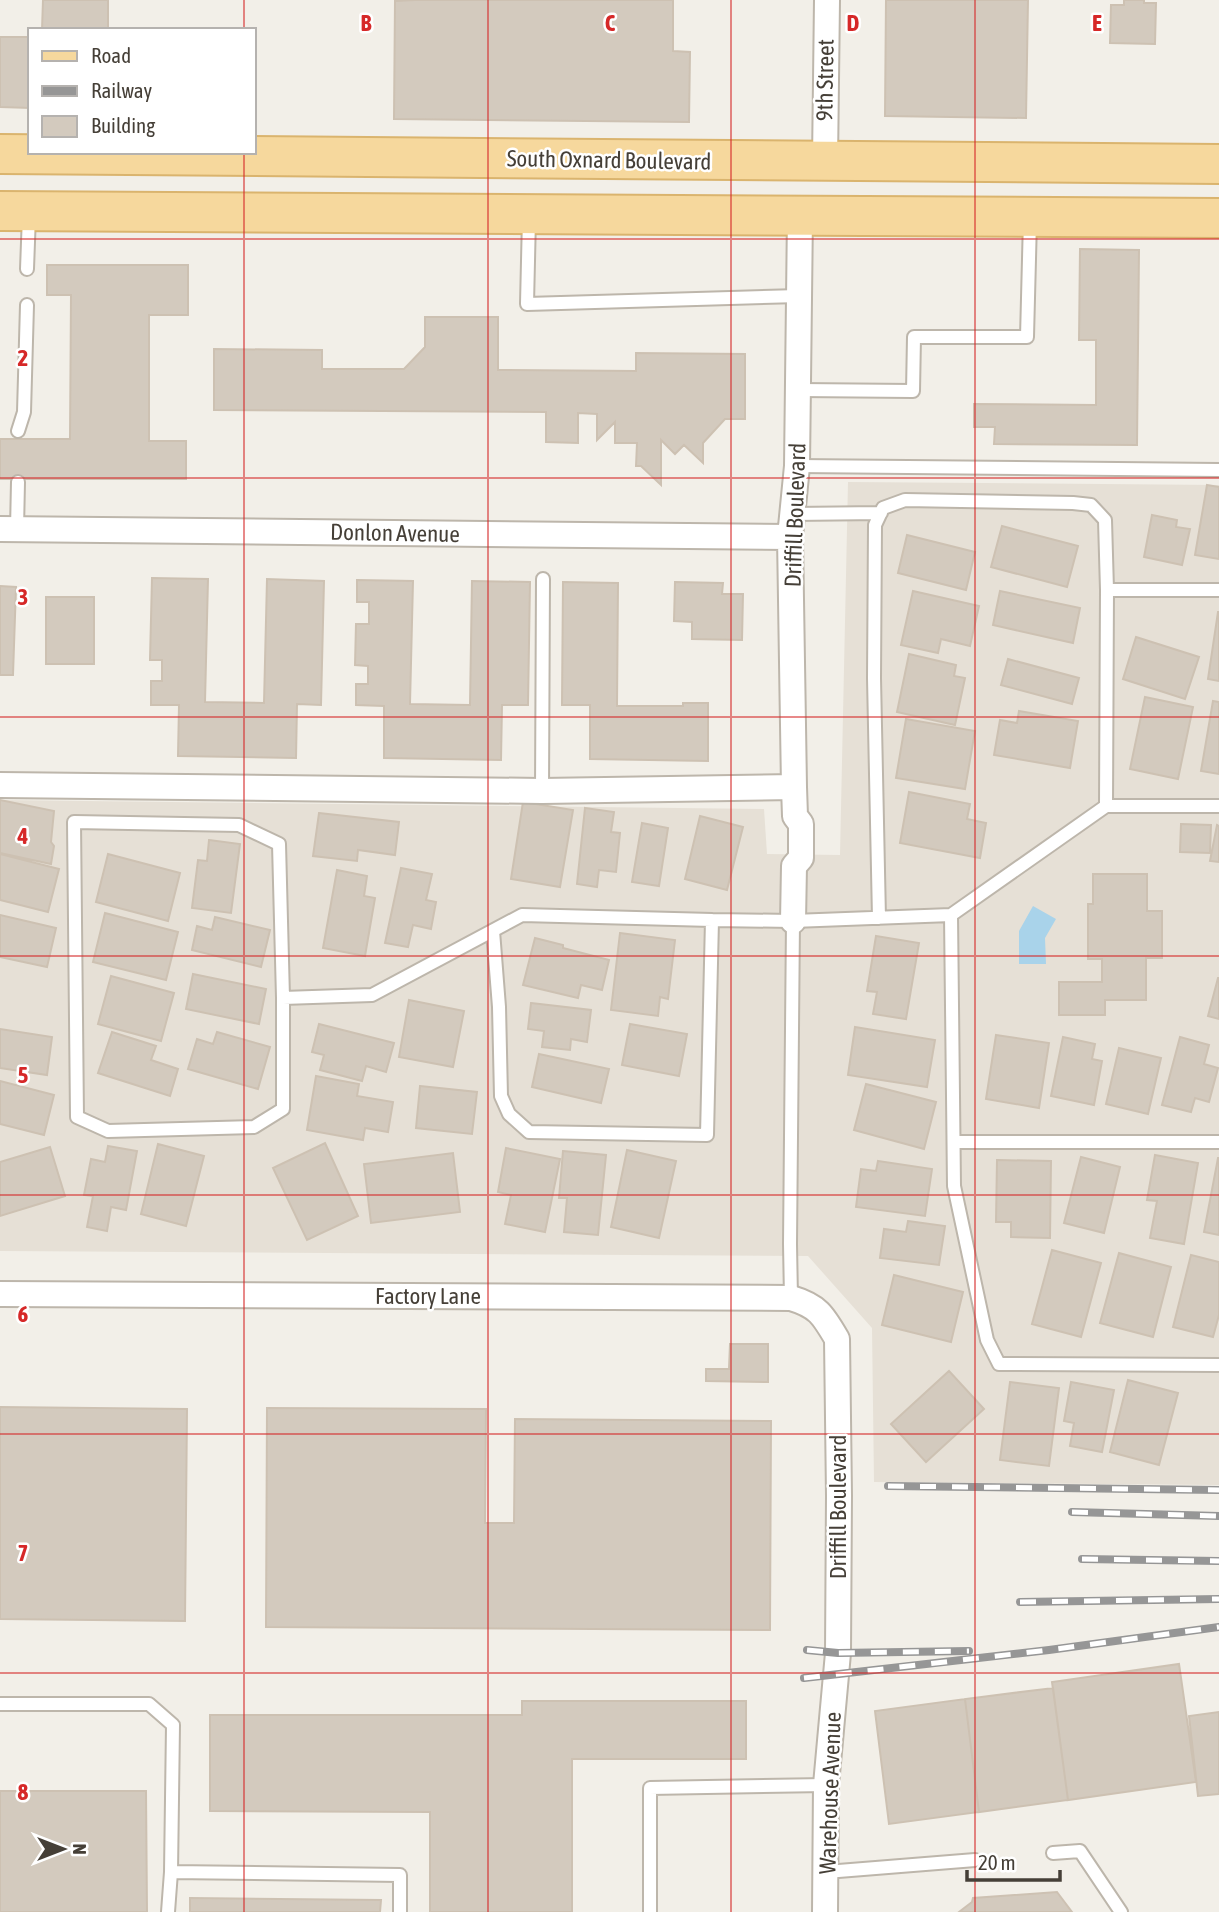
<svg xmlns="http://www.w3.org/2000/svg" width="1219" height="1912" font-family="'Asap Condensed',sans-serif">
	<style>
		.residential { fill: #e6e0d6 }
		.water { fill: #a9d3ea }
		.building { fill: #d3cabe; stroke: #cdc1b2; stroke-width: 2 }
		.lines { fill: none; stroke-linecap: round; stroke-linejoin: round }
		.lane-casing { stroke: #bdb6ab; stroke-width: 16 }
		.street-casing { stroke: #bdb6ab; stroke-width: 28 }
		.primary-casing { stroke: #dab46e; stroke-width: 42 }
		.lane { stroke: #fff; stroke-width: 12 }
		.street { stroke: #fff; stroke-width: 24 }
		.primary { stroke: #f6d89d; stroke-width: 38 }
		.rail-casing { stroke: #969696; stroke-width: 8 }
		.rail { stroke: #fff; stroke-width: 5; stroke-dasharray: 16; stroke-linecap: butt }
		.grid { fill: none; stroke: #d62828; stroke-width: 2; stroke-opacity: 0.55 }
		.labels { text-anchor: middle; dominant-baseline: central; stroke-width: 5; stroke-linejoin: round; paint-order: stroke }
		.street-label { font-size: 23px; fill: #453f37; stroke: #fff }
		.grid-label { font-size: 23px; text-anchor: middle; font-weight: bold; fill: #d62828; stroke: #fff; stroke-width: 5; stroke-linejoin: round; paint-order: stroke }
	</style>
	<rect width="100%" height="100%" fill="#f2efe8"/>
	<path class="residential" d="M848,482L1219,485V1485L874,1482L872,1328L808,1256L0,1251V800L764,809L767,854L840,855Z"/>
	<path class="water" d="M1033,906L1056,919L1045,938L1046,964H1019V931Z"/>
	<path class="building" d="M43,0H108V30H42Z
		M415,0H673V51L690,52L689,122L394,119L395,1Z
		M886,0H1028L1026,118L885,116Z
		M1124,0H1144V3H1156L1155,44L1110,43L1111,5H1124Z
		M0,37H30V108L0,107Z
		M1080,249L1139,250L1137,445L994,444L995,427H974V404L1096,405V340H1079Z
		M47,265H188V315H149V441H186V479H0V439H70L71,295H47Z
		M425,317H498V370L636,371V353L745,354V419H725L703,443V463L684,445L675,454L661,440V485L641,466H636L637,443H615V422L597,440V414L578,413V443L546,442V412L214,410V349L322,350V369H404L425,347Z
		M1207,485L1219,487V559L1195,555Z
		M1152,515L1177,520L1176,527L1190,529L1182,565L1144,557Z
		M1002,526L1078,546L1067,587L991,567Z
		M907,535L975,552L966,590L898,573Z
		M152,578L208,579L205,702L264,703L267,579L324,581L321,705L297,704L296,758L178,756L179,705H151V681H162V660H150Z
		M357,580L413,581L410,704L470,705L472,581L530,582L528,705H502L501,760L384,758V706L356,705V684H368V666L355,665L356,624H369V602H357Z
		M563,582L618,583L617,706H683V703H708V761L590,759V705H562Z
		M675,582L723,583L722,594H743L742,640L692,639V622L674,621Z
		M0,586L16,587L13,675H0Z
		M913,591L979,606L970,646L941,639L938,653L901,645Z
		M1000,591L1080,608L1073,643L993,625Z
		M46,597H94V664H46Z
		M1218,612H1219V681L1208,679Z
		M1136,637L1199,657L1185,699L1123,679Z
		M909,654L956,665L954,676L965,678L955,725L897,712Z
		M1008,659L1079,678L1072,704L1001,685Z
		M1145,697L1193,707L1178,779L1130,769Z
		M1213,701L1219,702V774L1201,771Z
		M1019,711L1078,721L1070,768L994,755L1000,720L1017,723Z
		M906,719L975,731L965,789L896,778Z
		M909,792L970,804L967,819L986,823L980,858L900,843Z
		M0,800L54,811L51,842L54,846L51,864L0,853Z
		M523,802L573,810L560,887L511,879Z
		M585,808L614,812L611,832L620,833L616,872L599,870L597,887L577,884Z
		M319,813L399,822L395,855L358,850L357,861L313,856Z
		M700,816L743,827L727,890L685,879Z
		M642,823L668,828L659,886L632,882Z
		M1181,824L1211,825L1210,853L1180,852Z
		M1217,825L1219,826V862L1210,861Z
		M209,840L240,844L231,913L192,908L198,860L207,861Z
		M0,854L59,869L48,912L0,900Z
		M108,854L180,873L168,921L96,902Z
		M401,868L432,874L426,900L436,902L431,929L413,925L408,947L385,943Z
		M337,870L367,876L364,896L375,898L365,956L323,948Z
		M1093,874H1147V911H1162V958H1146V1000H1105V1015H1059V982H1102V959H1088V904H1093Z
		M105,913L178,932L166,980L93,962Z
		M0,915L56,928L47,967L0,957Z
		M215,917L270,930L261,967L192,950L197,926L212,930Z
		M620,933L675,940L668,999L660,997L658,1016L611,1010Z
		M876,936L919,943L906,1019L873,1014L877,992L867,991Z
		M535,938L563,945V948L609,960L602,990L581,985L578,998L523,985Z
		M193,974L266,989L259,1024L186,1009Z
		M111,976L174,993L161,1041L98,1024Z
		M1218,978H1219V1019L1208,1016Z
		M409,1000L464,1011L453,1067L399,1057Z
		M531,1003L591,1010L587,1042L571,1039L570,1050L542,1047L544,1031L528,1029Z
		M319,1024L394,1043L386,1072L366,1066L362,1081L320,1070L324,1055L312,1052Z
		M630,1024L687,1034L679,1076L622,1065Z
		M855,1027L935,1040L927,1087L848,1075Z
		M0,1029L52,1037L47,1075L0,1068Z
		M112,1032L156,1046L151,1060L178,1069L170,1096L98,1073Z
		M217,1032L270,1047L258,1089L188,1069L197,1039L213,1044Z
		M996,1035L1049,1043L1039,1108L986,1099Z
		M1063,1037L1095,1044L1092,1059L1102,1061L1094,1105L1051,1096Z
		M1180,1037L1209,1045L1204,1064L1218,1068L1209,1102L1195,1098L1191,1112L1162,1105Z
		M1119,1048L1161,1058L1148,1114L1106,1104Z
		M539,1054L609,1069L601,1103L532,1087Z
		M316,1076L359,1084L357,1096L393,1102L388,1132L365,1128L363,1140L307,1130Z
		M0,1081L54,1095L44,1135L0,1124Z
		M866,1084L936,1102L924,1149L854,1130Z
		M420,1086L477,1092L472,1134L416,1128Z
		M325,1143L358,1216L307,1240L273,1168Z
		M158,1144L204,1156L186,1226L141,1214Z
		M108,1146L137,1151L126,1210L111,1207L107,1231L87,1227L93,1196L84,1195L91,1159L105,1162Z
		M50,1147L65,1196L0,1216V1162Z
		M506,1148L560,1159L545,1232L505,1224L511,1195L498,1192Z
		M627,1150L676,1161L659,1238L611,1227Z
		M563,1151L606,1155L598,1235L564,1232L567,1198H559Z
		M453,1153L460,1212L371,1223L364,1164Z
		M1155,1155L1198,1163L1184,1244L1150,1238L1157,1201L1147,1200Z
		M1081,1157L1120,1167L1104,1233L1064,1223Z
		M1218,1158H1219V1235L1204,1232Z
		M997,1160L1051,1161L1050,1238L1011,1237V1222H996Z
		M878,1161L932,1169L925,1216L856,1207L861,1169L876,1171Z
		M908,1221L945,1226L939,1265L880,1258L884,1229L906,1232Z
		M1052,1250L1101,1263L1081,1337L1032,1324Z
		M1119,1253L1171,1267L1153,1337L1100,1323Z
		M1191,1255L1219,1262V1315L1213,1337L1173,1327Z
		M894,1275L963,1292L951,1342L882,1325Z
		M730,1344H768V1382L706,1381V1369H729Z
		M949,1371L984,1409L926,1462L891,1424Z
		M1128,1380L1178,1393L1159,1465L1110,1452Z
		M1010,1382L1059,1388L1049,1466L1000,1460Z
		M1071,1382L1114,1390L1102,1452L1070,1446L1074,1423L1064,1421Z
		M0,1407L187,1409L185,1621L0,1619Z
		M267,1408L486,1409L485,1523H514L515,1419L771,1421L770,1630L266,1627Z
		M1179,1664L1196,1782L1068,1800L1052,1682Z
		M1053,1688L1068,1800L979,1812L965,1699Z
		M965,1699L979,1812L889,1824L875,1711Z
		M522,1701H746V1759H572V1912H430V1812L210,1811V1715H522Z
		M1219,1712V1794L1198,1796L1189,1716Z
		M0,1791H146L147,1912H0Z
		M1057,1892L1072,1912H959L972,1902L973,1898Z
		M190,1898L381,1900L380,1912H190Z"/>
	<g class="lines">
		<defs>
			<path id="lane" d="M529,218L527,304L799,296
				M27,269L29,215
				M799,390L913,391L914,337H1027L1030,220
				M18,431L24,412L27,305
				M797,466L1219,470
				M793,514L881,513
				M17,529L18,482
				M542,791L543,579
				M1106,806L1107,590H1219
				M951,915L954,1186L987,1340L999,1364L1219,1365
				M879,918L874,678L875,525L883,508L905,500L1073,503L1091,505L1105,520L1107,590
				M712,920L793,921L951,915L1106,806H1219
				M283,998V1109L254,1127L108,1131L77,1117L74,822L239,825L279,844L283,998L372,995L522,915L712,920L707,1135L529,1132L509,1114L501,1096L499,1007L493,931
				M954,1142H1219
				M791,1298L790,1244L793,921
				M0,1704H149L173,1725L171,1872L168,1912
				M1053,1853L1080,1851L1121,1912
				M171,1872L400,1875V1912
				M826,1872L975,1860
				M650,1912V1788L826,1785"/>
			<path id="street" d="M825,161L827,0
				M0,529L790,537
				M0,785L542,791L794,787
				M793,921L794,866L801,858V824L795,816L794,787L790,537L797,466L800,215
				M0,1294L791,1298C818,1306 823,1315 837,1339L839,1496L838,1653L826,1785L825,1912"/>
			<path id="primary" d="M0,154L1219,164
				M0,211L1219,218"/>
		</defs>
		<use href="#lane" class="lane-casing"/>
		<use href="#street" class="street-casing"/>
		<use href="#primary" class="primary-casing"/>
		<use href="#lane" class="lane"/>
		<use href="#street" class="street"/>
		<use href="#primary" class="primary"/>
		<defs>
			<path id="rail" d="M888,1486L1219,1490
				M1072,1512L1219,1516
				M1082,1559L1219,1561
				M1020,1602L1219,1599
				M807,1650L838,1653L969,1651
				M804,1678L1049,1650L1219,1627"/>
		</defs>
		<use href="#rail" class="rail-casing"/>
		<use href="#rail" class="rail"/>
	</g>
	<path class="grid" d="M244,0V30M488,0V1912M731,0V1912M975,0V1912M244,152V1912M0,239H1219M0,478H1219M0,717H1219M0,956H1219M0,1195H1219M0,1434H1219M0,1673H1219"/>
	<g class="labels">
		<g class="street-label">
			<text transform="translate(825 80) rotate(-89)">9th Street</text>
			<text transform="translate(609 160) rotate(1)">South Oxnard Boulevard</text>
			<text transform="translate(795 515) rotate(-88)">Driffill Boulevard</text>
			<text transform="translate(395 533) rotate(1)">Donlon Avenue</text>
			<text x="428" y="1296">Factory Lane</text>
			<text transform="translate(838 1507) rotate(-90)">Driffill Boulevard</text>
			<text transform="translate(830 1793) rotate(-88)">Warehouse Avenue</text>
		</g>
	</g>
	<g class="grid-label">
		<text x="366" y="31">B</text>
		<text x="610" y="31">C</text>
		<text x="853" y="31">D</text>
		<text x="1097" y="31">E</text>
		<text x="23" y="366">2</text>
		<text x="23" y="605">3</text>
		<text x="23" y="844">4</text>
		<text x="23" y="1083">5</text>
		<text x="23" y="1322">6</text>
		<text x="23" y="1561">7</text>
		<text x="23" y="1800">8</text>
	</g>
	<rect x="28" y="28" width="228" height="126" fill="#ffffff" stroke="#b5b2af" stroke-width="2"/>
	<rect x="42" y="51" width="35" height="10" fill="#f6d89d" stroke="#b5b2af" stroke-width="2"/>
	<text x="91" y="63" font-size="21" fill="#453f37">Road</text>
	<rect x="42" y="86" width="35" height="10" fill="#969696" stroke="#b5b2af" stroke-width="2"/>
	<text x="91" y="98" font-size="21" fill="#453f37">Railway</text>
	<rect x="42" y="116" width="35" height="21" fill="#d3cabe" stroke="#b5b2af" stroke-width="2"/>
	<text x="91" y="133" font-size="21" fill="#453f37">Building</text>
	<g transform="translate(63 1849) rotate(90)" stroke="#ffffff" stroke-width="5" paint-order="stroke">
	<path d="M0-5L12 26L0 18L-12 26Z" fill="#453f37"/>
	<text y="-10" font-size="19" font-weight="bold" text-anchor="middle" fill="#453f37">N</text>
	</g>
	<path d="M967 1870v10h93v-10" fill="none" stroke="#453f37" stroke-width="3.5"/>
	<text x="978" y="1870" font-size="21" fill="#453f37" stroke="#ffffff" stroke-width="5" paint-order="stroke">20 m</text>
</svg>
